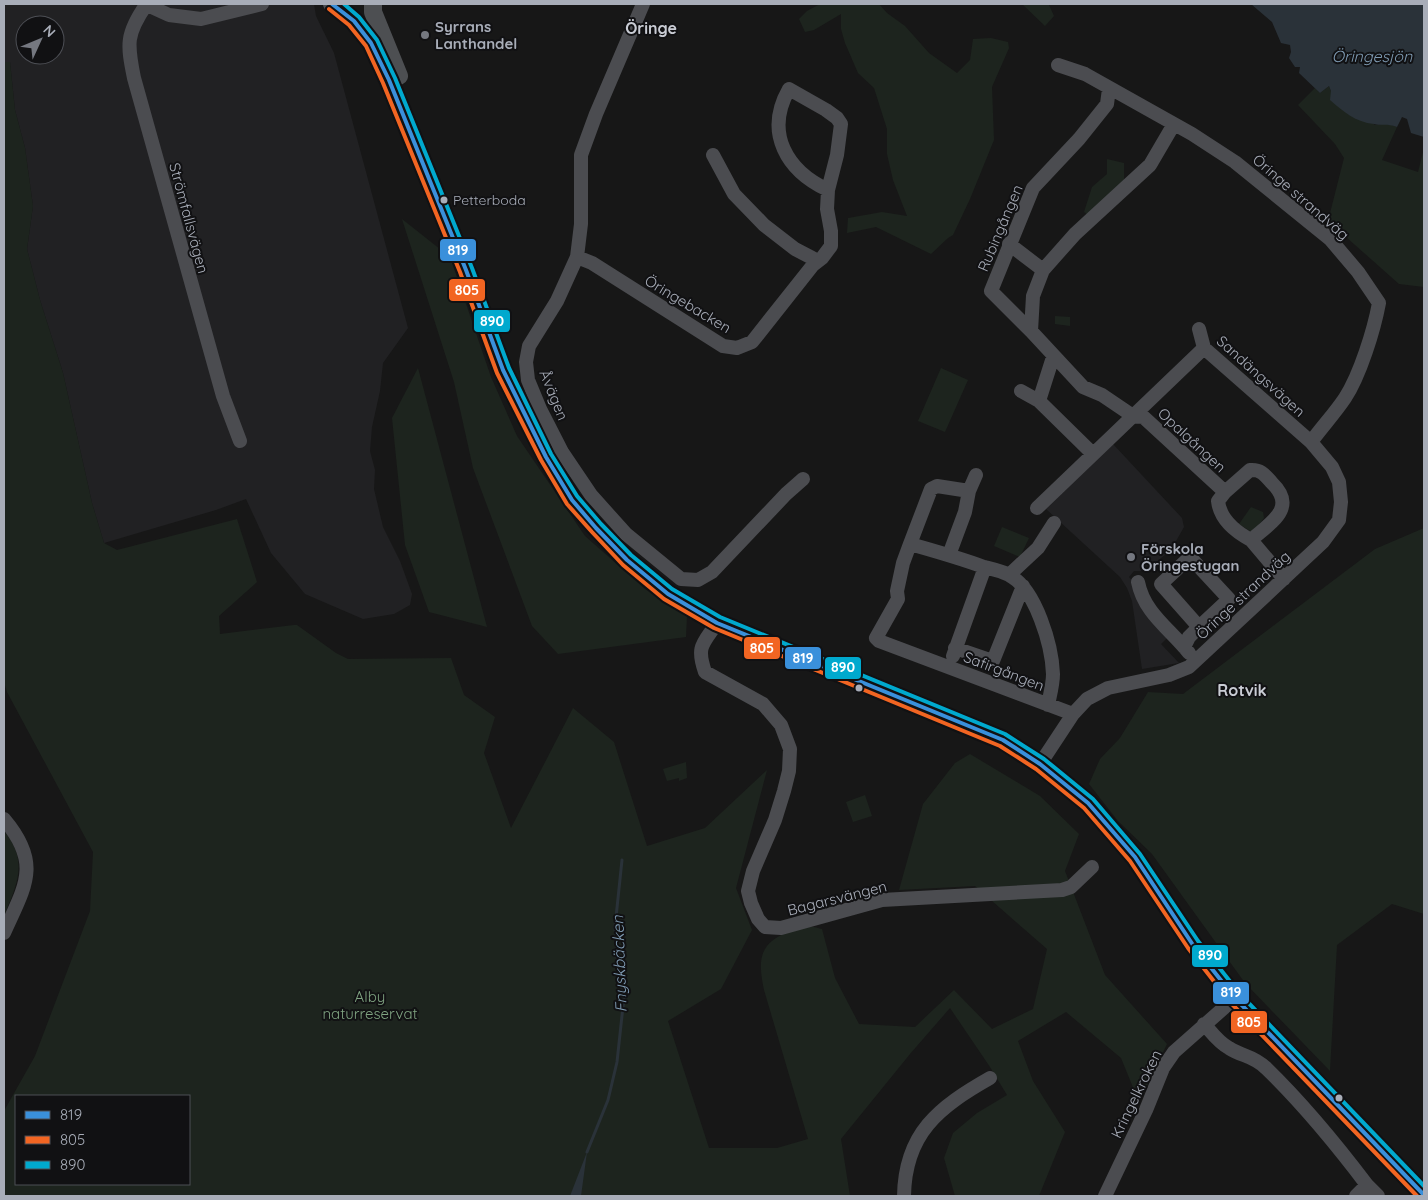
<svg xmlns="http://www.w3.org/2000/svg" width="1428" height="1200" font-family="Quicksand,sans-serif">
	<style>
		.built { fill: #212123; fill-rule: evenodd }
		.green { fill: #1d241e; fill-rule: evenodd }
		.water { fill: #2a3239 }
		.lines { fill: none; stroke-linecap: round; stroke-linejoin: round }
		.stream { stroke: #2a3239; stroke-width: 3 }
		.minor { stroke: #4b4c50; stroke-width: 14 }
		.major { stroke: #4d4f52; stroke-width: 18 }
		.bus-1-casing { stroke: #111113; stroke-width: 8 }
		.bus-2-casing { stroke: #111113; stroke-width: 8 }
		.bus-3-casing { stroke: #111113; stroke-width: 8 }
		.bus-1 { stroke: #3a90db; stroke-width: 4 }
		.bus-2 { stroke: #f26522; stroke-width: 4 }
		.bus-3 { stroke: #00a9ce; stroke-width: 4 }
		.poi-dot { fill: #757880; stroke: #111113; stroke-width: 2 }
		.bus-dot { fill: #a8adb8; stroke: #111113; stroke-width: 2 }
		.labels { text-anchor: middle; dominant-baseline: central; stroke-width: 4; stroke-linejoin: round; paint-order: stroke }
		.bus-label { font-size: 14px; fill: #a8adb8; stroke: #111113; text-anchor: start }
		.poi-label { font-size: 15px; font-weight: bold; fill: #a8adb8; stroke: #111113; text-anchor: start }
		.street-label { font-size: 15px; fill: #a8adb8; stroke: #111113 }
		.park-label { font-size: 15px; fill: #7fa381; stroke: #111113 }
		.neighbourhood-label { font-size: 16px; font-weight: bold; fill: #c9ccd4; stroke: #111113 }
		.water-label { font-size: 16px; font-style: italic; fill: #7f9bb3; stroke: #111113 }
		.line-badge { stroke: #111113; stroke-width: 2 }
		.badge-label { font-size: 14px; text-anchor: middle; font-weight: bold; fill: #fff }
	</style>
	<rect width="100%" height="100%" fill="#171717"/>
	<path class="built" d="M4,4H314L316,16L334,53L408,328L383,363L380,391L372,427L370,451L375,470L374,489L383,527L400,561L412,594L410,605L394,614L363,619L305,594L271,553L246,499L216,510L104,543L92,503L63,373L40,300L27,249L33,206L25,148L15,110L10,62H4ZM25,25H55V55H25Z
		M1113,444L1182,518L1184,527L1171,550L1155,563L1146,566L1141,571H1134L1129,577L1136,585L1168,637L1161,644L1179,663L1142,669L1132,601L1127,588L1120,577L1046,509Z"/>
	<path class="green" d="M820,4H879L887,13L905,26L929,53L957,73L970,60L973,39L991,38L1008,42L1009,48L992,87L994,140L970,199L953,235L948,238L931,254L876,227L847,233L848,218L882,212L907,216L893,180L887,154V129L874,88L858,73L845,43L841,29V14L814,30L805,32L799,19L807,11Z
		M1022,4H1050L1049,5L1054,16L1045,26Z
		M4,62H10L15,110L25,148L33,206L27,249L40,300L63,373L92,503L104,543L117,550L237,519L257,582L219,616L220,634L294,625H297L336,653L348,659L451,658L464,695L495,717L484,753L511,828L573,708L614,742L647,846L705,828L767,770L736,888L752,930L721,989L668,1021L709,1148H777L808,1139L764,990C758,961 758,944 788,932C805,926 804,924 822,929L835,978L859,1024L915,1027L954,990L992,1029L1033,1009L1047,949L975,886L899,890L923,804L955,763L970,754L1040,796L1079,834L1065,871L1105,975L1167,1044L1139,1102L1121,1058L1066,1012L1018,1041L1033,1081L1065,1132L1039,1196H955L944,1158L953,1133L977,1113L1007,1095L990,1067L950,1008L910,1054L841,1139L850,1196H4V1111L35,1056L90,911L93,852L7,692L4,682ZM16,1096H189V1184H16Z
		M1329,86L1331,91L1375,125L1387,123L1397,127L1382,160L1418,172L1424,148V287L1399,284L1328,221L1344,158L1335,144L1298,105L1315,88L1320,93Z
		M1107,159L1124,163V186L1092,218L1084,212L1092,187L1107,174Z
		M402,219L450,257L491,377L517,436L585,536L645,589L687,616L686,637L558,654L532,626L473,468L454,382Z
		M1055,316L1070,317V326L1055,324Z
		M418,368L487,627L429,612L405,545L392,418Z
		M941,368L968,380L945,432L918,421Z
		M1251,507L1263,512L1264,518L1253,533L1239,524Z
		M1002,527L1029,538L1020,557L994,546Z
		M1424,528V914L1392,904L1337,945L1330,1071L1245,983L1152,854L1118,821L1089,784L1100,759L1120,738L1148,692L1183,694L1375,549Z
		M686,762L687,778L679,781V778L667,781L663,769Z
		M865,795L872,816L853,822L846,802Z
		M4,831C29,861 17,884 4,916Z"/>
	<path class="water" d="M1251,4H1424V137L1411,133L1407,119L1402,117L1397,127C1386,123 1384,126 1374,124C1355,122 1344,112 1330,100L1331,91L1329,86L1320,93L1299,73L1300,67H1295L1289,58L1291,52L1290,45L1281,43L1272,22Z
		M587,1152L581,1196H570Z"/>
	<g class="lines">
		<path class="stream" d="M587,1152L608,1100L617,1062L624,997L618,968L615,927L622,860"/>
		<path class="minor" d="M145,4L169,15L201,19L262,4
			M643,4L596,114L581,155V224L577,257L557,301L529,346L526,362L528,380L540,409L562,452L591,495L626,534L681,579L698,580L712,572L786,494L803,479
			M146,5C126,34 127,44 134,78L223,396L240,441
			M1058,65L1085,74L1192,134L1235,162L1330,239L1358,272L1379,303C1374,330 1360,375 1345,398C1335,413 1322,427 1311,442
			M713,155L734,194L764,225L795,249L818,261
			M1009,244L1043,270
			M577,257L592,263L723,346L737,348L752,342L813,265L822,258L831,246V231L827,209L828,190L837,155L841,124L837,118L826,110L789,89C764,133 787,171 828,190
			M1031,331L991,291L1033,188L1079,139L1107,104L1109,89
			M1021,391L1039,401L1093,454
			M1039,401L1053,357
			M1138,412L1225,492
			M1143,417L1133,416L1102,395L1083,387L1031,331L1033,296L1043,270L1075,234L1150,165L1174,124
			M1250,470C1261,469 1265,475 1272,483C1298,508 1270,523 1251,540C1236,532 1220,519 1218,501L1225,492Z
			M969,491L976,475
			M1037,508L1204,348
			M1251,540L1284,579
			M910,544L931,489L937,486L969,491L965,512L949,555
			M1009,575L1038,548L1054,523
			M1138,582C1144,613 1170,629 1189,653
			M717,623C703,644 696,646 705,672L763,704L781,725L790,749L789,771L784,791L775,820L753,871L748,891L751,903L758,919L765,927L781,928L882,900L1062,890L1071,887L1092,867
			M1184,647L1189,637L1199,627L1161,584L1190,557L1229,599L1199,627
			M955,648L993,661L1023,586
			M953,656L985,567
			M1048,705C1050,695 1053,684 1053,674C1052,646 1036,589 1009,575C1002,571 992,569 984,567C960,558 935,551 910,544L903,563L897,591L898,599L876,638L879,641L1073,714
			M1040,764L1073,714L1087,699L1108,688L1169,675L1189,667L1323,542L1339,520L1341,502L1339,482L1332,467L1311,442L1204,348L1199,329
			M4,819C42,864 25,886 4,933
			M1204,1024C1212,1033 1219,1043 1229,1048C1243,1057 1252,1055 1266,1068C1303,1104 1336,1144 1367,1185L1356,1196
			M1367,1185L1378,1196
			M904,1196C905,1133 939,1107 990,1078
			M1105,1196L1146,1110L1163,1068L1174,1052L1235,998"/>
		<path class="major" d="M332,4L339,8L354,21L371,43L389,80L466,270L503,370L546,457L572,500L596,528L627,560L668,594L717,623L1003,740L1040,764L1088,803L1135,857L1193,945L1235,998L1424,1195
			M373,4V12L399,76"/>
		<defs>
			<path id="bus-1" d="M332,4L354,21L371,43L389,80L466,270L503,370L546,457L572,500L596,528L627,560L668,594L717,623L1003,740L1040,764L1088,803L1135,857L1193,945L1235,998L1424,1195"/>
			<path id="bus-2" d="M329,9L349,25L366,46L383,83L460,272L497,373L541,460L567,504L592,532L623,565L664,599L714,628L1000,746L1036,769L1084,808L1130,861L1188,948L1230,1002L1417,1196"/>
			<path id="bus-3" d="M344,4L359,17L377,40L395,78L472,268L509,368L551,454L577,496L601,524L631,555L672,589L720,617L1005,734L1044,759L1093,799L1140,854L1198,941L1240,994L1424,1186"/>
		</defs>
		<use href="#bus-1" class="bus-1-casing"/>
		<use href="#bus-2" class="bus-2-casing"/>
		<use href="#bus-3" class="bus-3-casing"/>
		<use href="#bus-1" class="bus-1"/>
		<use href="#bus-2" class="bus-2"/>
		<use href="#bus-3" class="bus-3"/>
	</g>
	<g class="poi-dot">
		<circle cx="425" cy="35" r="5"/>
		<circle cx="1131" cy="557" r="5"/>
	</g>
	<g class="bus-dot">
		<circle cx="444" cy="200" r="4.5"/>
		<circle cx="859" cy="688" r="4.5"/>
		<circle cx="1339" cy="1098" r="4.5"/>
	</g>
	<g class="labels">
		<g class="bus-label">
			<text x="453" y="200">Petterboda</text>
		</g>
		<g class="poi-label">
			<text x="435" y="26">Syrrans<tspan x="435" dy="17">Lanthandel</tspan></text>
			<text x="1141" y="548">Förskola<tspan x="1141" dy="17">Öringestugan</tspan></text>
		</g>
		<g class="street-label">
			<text transform="translate(1301 197) rotate(41)">Öringe strandväg</text>
			<text transform="translate(189 218) rotate(75)">Strömfallsvägen</text>
			<text transform="translate(1000 228) rotate(-67)">Rubingången</text>
			<text transform="translate(688 304) rotate(31)">Öringebacken</text>
			<text transform="translate(1261 376) rotate(42)">Sandängsvägen</text>
			<text transform="translate(554 395) rotate(68)">Åvägen</text>
			<text transform="translate(1192 440) rotate(43)">Opalgången</text>
			<text transform="translate(1243 595) rotate(-43)">Öringe strandväg</text>
			<text transform="translate(1004 671) rotate(21)">Safirgången</text>
			<text transform="translate(837 898) rotate(-14)">Bagarsvängen</text>
			<text transform="translate(1136 1094) rotate(-64)">Kringelkroken</text>
		</g>
		<g class="park-label">
			<text x="370" y="996">Alby<tspan x="370" dy="17">naturreservat</tspan></text>
		</g>
		<g class="neighbourhood-label">
			<text x="651" y="28">Öringe</text>
			<text x="1242" y="690">Rotvik</text>
		</g>
		<g class="water-label">
			<text x="1372" y="56">Öringesjön</text>
			<text transform="translate(619 964) rotate(-92)">Fnyskbäcken</text>
		</g>
	</g>
	<g class="line-badge">
		<rect x="439" y="238" width="38" height="24" rx="5" fill="#3a90db"/>
		<rect x="448" y="278" width="38" height="24" rx="5" fill="#f26522"/>
		<rect x="473" y="309" width="38" height="24" rx="5" fill="#00a9ce"/>
		<rect x="743" y="636" width="38" height="24" rx="5" fill="#f26522"/>
		<rect x="784" y="646" width="38" height="24" rx="5" fill="#3a90db"/>
		<rect x="824" y="656" width="38" height="24" rx="5" fill="#00a9ce"/>
		<rect x="1191" y="944" width="38" height="24" rx="5" fill="#00a9ce"/>
		<rect x="1212" y="981" width="38" height="24" rx="5" fill="#3a90db"/>
		<rect x="1230" y="1010" width="38" height="24" rx="5" fill="#f26522"/>
	</g>
	<g class="badge-label">
		<text x="458" y="255">819</text>
		<text x="467" y="295">805</text>
		<text x="492" y="326">890</text>
		<text x="762" y="653">805</text>
		<text x="803" y="663">819</text>
		<text x="843" y="672">890</text>
		<text x="1210" y="960">890</text>
		<text x="1231" y="997">819</text>
		<text x="1249" y="1027">805</text>
	</g>
	<rect width="1428" height="1200" fill="none" stroke="#a8adb8" stroke-width="10"/>
	<rect x="15" y="1095" width="175" height="90" fill="#111113" stroke="#4d4f55"/>
	<rect x="25" y="1111" width="25" height="8" fill="#3a90db" stroke="#4d4f55"/>
	<text x="60" y="1120" font-size="15" fill="#a8adb8">819</text>
	<rect x="25" y="1136" width="25" height="8" fill="#f26522" stroke="#4d4f55"/>
	<text x="60" y="1145" font-size="15" fill="#a8adb8">805</text>
	<rect x="25" y="1161" width="25" height="8" fill="#00a9ce" stroke="#4d4f55"/>
	<text x="60" y="1170" font-size="15" fill="#a8adb8">890</text>
	<g transform="translate(40 40) rotate(46)"><circle r="24" fill="#111113" stroke="#4d4f55"/>
	<path d="M0-4L9 19L0 12L-9 19Z" fill="#757880"/>
	<text y="-8" font-size="14" font-weight="bold" text-anchor="middle" fill="#a8adb8">N</text>
	</g>
</svg>
